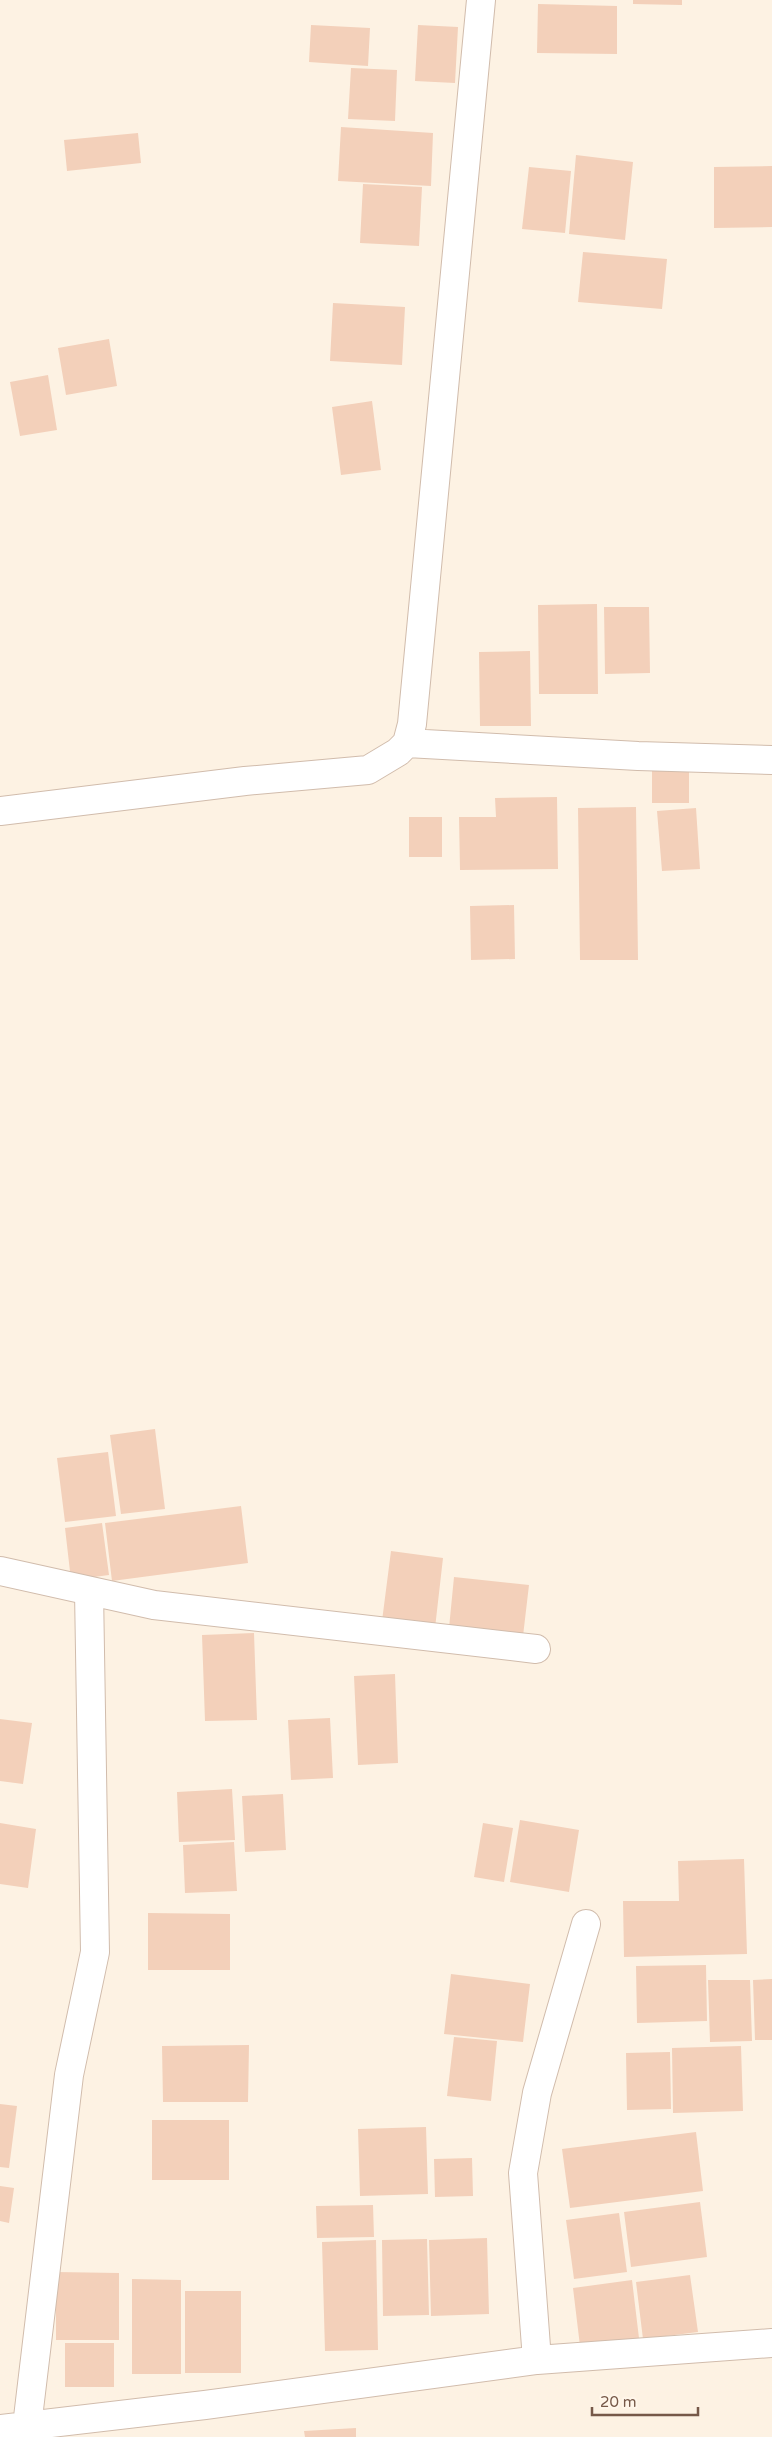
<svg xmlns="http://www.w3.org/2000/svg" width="772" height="2437" font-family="'Varela Round',sans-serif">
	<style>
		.building { fill: #f3d0ba }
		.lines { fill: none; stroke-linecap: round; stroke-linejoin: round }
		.street-casing { stroke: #d1bcac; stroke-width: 30 }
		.street { stroke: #fff; stroke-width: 28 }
	</style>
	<rect width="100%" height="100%" fill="#fdf2e3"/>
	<path class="building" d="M633,0H682V5L633,4Z
		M538,4L617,6V54L537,53Z
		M311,25L370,28L368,66L309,62Z
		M418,25L458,27L455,83L415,81Z
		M351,68L397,70L395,121L348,119Z
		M341,127L433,133L431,186L338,181Z
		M138,133L141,163L67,171L64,140Z
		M576,155L633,162L625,240L569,234Z
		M772,166V227L714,228V167Z
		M529,167L571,171L565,233L522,229Z
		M363,184L422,187L419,246L360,243Z
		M583,252L667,259L662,309L578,302Z
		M333,303L405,307L402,365L330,361Z
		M109,339L117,386L66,395L58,348Z
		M48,375L57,430L20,436L10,382Z
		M372,401L381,470L341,475L332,407Z
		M597,604L598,694H539L538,605Z
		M604,607H649L650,673L605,674Z
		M530,651L531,726H480L479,652Z
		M689,770V803H652V771Z
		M557,797L558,869L460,870L459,817H496L495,798Z
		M636,807L638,960H580L578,808Z
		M696,808L700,869L662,871L657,811Z
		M409,817H442V857H409Z
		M514,905L515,959L471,960L470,906Z
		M155,1429L165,1509L121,1514L110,1435Z
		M108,1452L116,1516L65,1522L57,1458Z
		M241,1506L248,1563L112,1581L105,1523Z
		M102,1523L109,1575L71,1580L65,1528Z
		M391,1551L443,1558L435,1628L382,1621Z
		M454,1577L529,1585L523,1636L449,1628Z
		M254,1633L257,1720L205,1721L202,1635Z
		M395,1674L398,1763L358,1765L354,1676Z
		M330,1718L333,1778L291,1780L288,1720Z
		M0,1719L32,1723L23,1784L0,1781Z
		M232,1789L235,1840L179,1842L177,1792Z
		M283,1794L286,1850L245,1852L242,1796Z
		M520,1820L579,1830L569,1892L510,1882Z
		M0,1823L36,1829L28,1888L0,1884Z
		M483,1823L513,1828L504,1882L474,1877Z
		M234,1842L237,1891L185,1893L183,1845Z
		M744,1859L747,1954L624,1957L623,1901H679L678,1861Z
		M148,1913L230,1914V1970H148Z
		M706,1965L707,2021L637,2023L636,1966Z
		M451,1974L530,1984L523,2042L444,2034Z
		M772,1979V2040H755L753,1980Z
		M708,1980H750L752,2041L710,2042Z
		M454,2037L497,2041L491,2101L447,2096Z
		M249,2045L248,2102H163L162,2046Z
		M741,2046L743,2111L673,2113L672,2048Z
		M670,2052L671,2109L627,2110L626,2053Z
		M0,2104L17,2106L9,2168L0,2167Z
		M152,2120H229V2180H152Z
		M426,2127L428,2194L360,2196L358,2129Z
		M696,2132L703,2191L570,2208L562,2149Z
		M472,2158L473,2196L435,2197L434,2159Z
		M0,2186L14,2188L9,2223L0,2221Z
		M700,2202L707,2257L631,2267L624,2212Z
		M373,2205L374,2237L317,2238L316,2206Z
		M619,2213L627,2272L574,2279L566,2220Z
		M487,2238L489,2314L431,2316L429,2240Z
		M427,2239L429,2315L383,2316L382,2240Z
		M376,2240L378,2350L325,2351L322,2242Z
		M56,2272L119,2273V2340H56Z
		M690,2275L698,2332L643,2339L636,2282Z
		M132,2279L181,2280V2374H132Z
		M632,2280L639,2338L580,2346L573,2288Z
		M185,2291H241V2373H185Z
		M65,2343H114V2387H65Z
		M356,2428V2437H305L304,2431Z"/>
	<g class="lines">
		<defs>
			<path id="street" d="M407,743L638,756L772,760
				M0,811L245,781L368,770L398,752L407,743L412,724C433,482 460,242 481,0
				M0,1571L154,1605L536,1649
				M537,2360L523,2173L537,2093L586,1924
				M27,2426L69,2075L95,1952L89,1591
				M0,2429L205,2405L537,2360L772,2343"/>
		</defs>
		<use href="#street" class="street-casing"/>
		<use href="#street" class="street"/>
	</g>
	<path d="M592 2407v8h106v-8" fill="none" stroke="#765848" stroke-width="2.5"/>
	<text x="600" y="2407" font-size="15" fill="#765848" stroke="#fff6ea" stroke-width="4" paint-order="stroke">20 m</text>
</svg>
